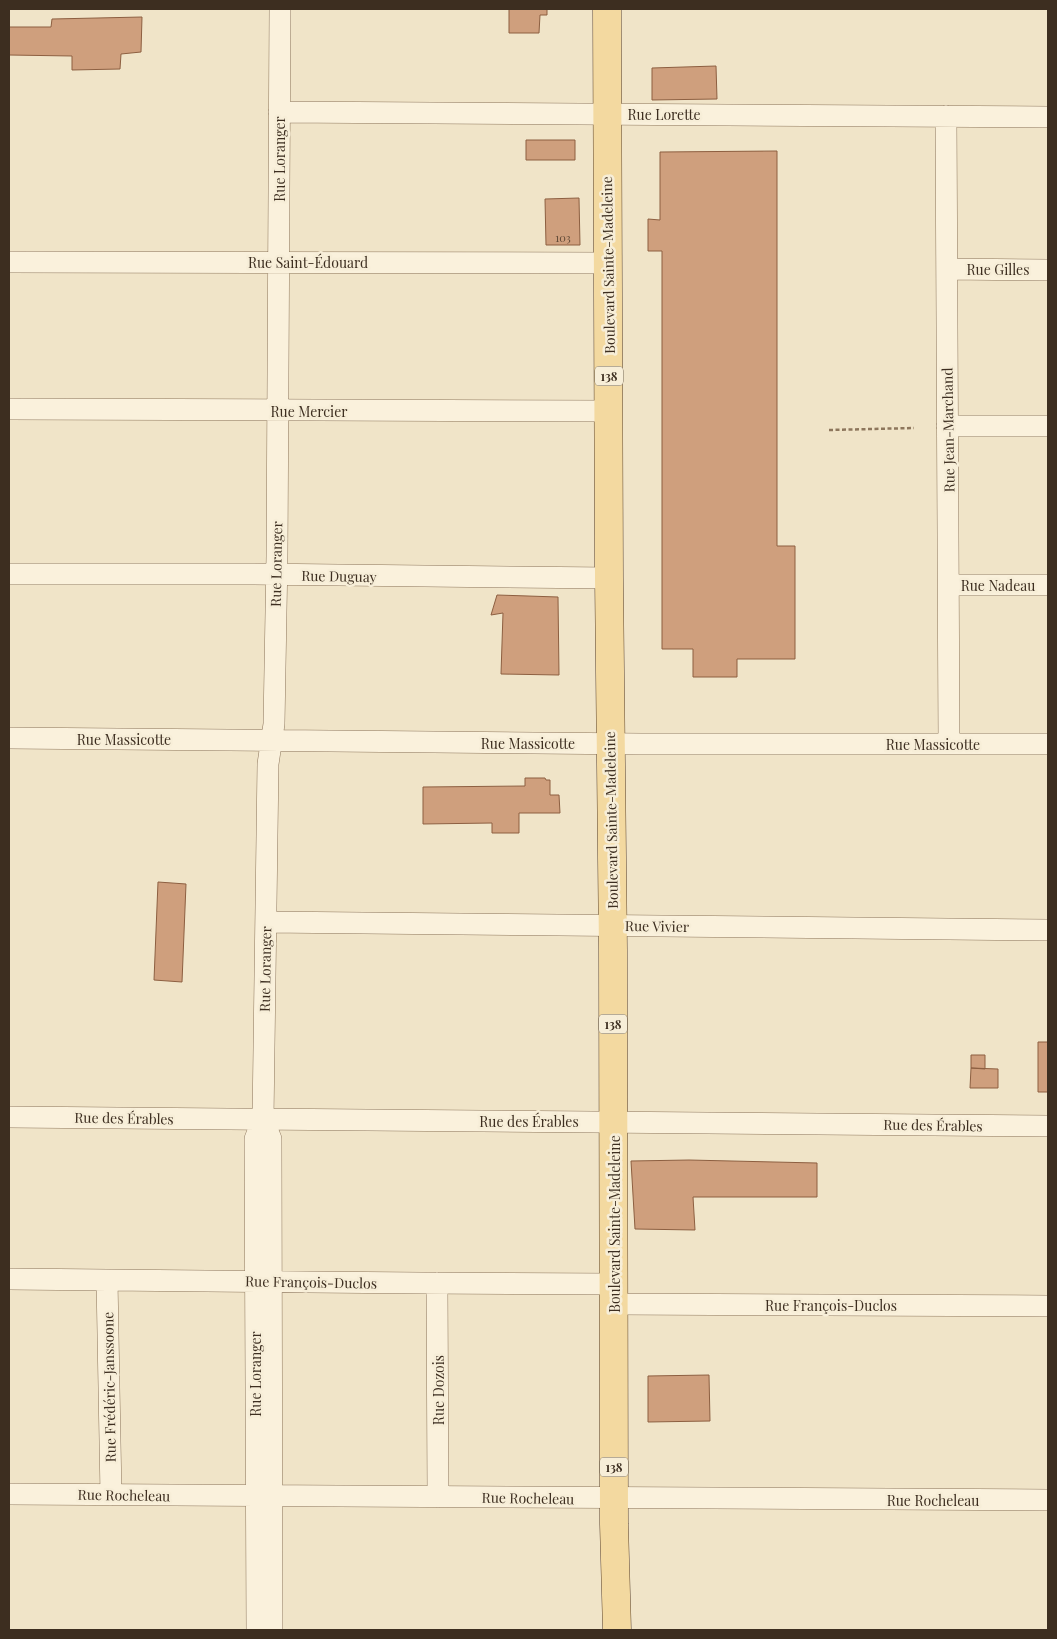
<svg xmlns="http://www.w3.org/2000/svg" width="1057" height="1639" font-family="'Playfair Display',serif">
	<style>
		.building { fill: #cf9f7d; stroke: #8d5f41 }
		.lines { fill: none; stroke-linecap: round; stroke-linejoin: round }
		.minor-casing { stroke: #8d765c; stroke-width: 22 }
		.major-casing { stroke: #5b4430; stroke-width: 29 }
		.path { stroke: #8d765c; stroke-width: 2.5; stroke-dasharray: 4 2.5; stroke-linecap: butt }
		.minor { stroke: #faf1dc; stroke-width: 21 }
		.major { stroke: #f3d9a0; stroke-width: 28 }
		.labels { text-anchor: middle; dominant-baseline: central; stroke-width: 5; stroke-linejoin: round; paint-order: stroke }
		.number-label { font-size: 11px; fill: #624a37 }
		.shield { fill: #f7eed8; stroke: #756857; stroke-width: 1 }
		.shield-label { font-size: 12px; font-weight: bold; fill: #3d2e20 }
		.street-label { font-size: 14px; fill: #3d2e20; stroke: #f7eed8 }
	</style>
	<rect width="100%" height="100%" fill="#f0e4c8"/>
	<path class="building" d="M509,9H547V15H540L539,33H509Z
		M142,17L141,52L121,54L120,69L72,70V56L9,55V27H51L52,19Z
		M716,66L717,99L652,100V68Z
		M526,140H575V160H526Z
		M777,151V546H795V659H737V677H693V649H662V251H648V219L660,220V152Z
		M579,198L580,245H546L545,199Z
		M497,595L558,597L559,675L501,674L503,613L491,615Z
		M525,778H545L546,780H550V795H559L560,813H519V833H492V823L423,824V787L525,786Z
		M158,882L186,884L182,982L154,980Z
		M1038,1042H1048V1092H1038Z
		M971,1055H985V1069L971,1068Z
		M971,1068L998,1069V1088H970Z
		M689,1160L817,1163V1197H693L695,1230L635,1229L631,1161Z
		M709,1375L710,1421L648,1422V1376Z"/>
	<g class="lines">
		<defs>
			<path id="minor" d="M279,112L1048,117
				M946,116L949,744
				M9,262L608,263
				M947,269L1048,270
				M9,409L609,411
				M947,426H1048
				M9,574H249L609,578
				M949,585H1048
				M9,738L641,744H1048
				M266,922L1048,930
				M9,1117L1048,1126
				M263,1119L271,1139L272,1630
				M9,1279L421,1283L614,1284
				M107,1280L111,1495
				M437,1283L438,1497
				M614,1304L1048,1306
				M9,1494L1048,1500
				M257,1630L255,1139L263,1119L268,764L274,724L277,556L280,9"/>
			<path id="major" d="M607,9L609,578L613,950L614,1524L617,1630"/>
		</defs>
		<use href="#minor" class="minor-casing"/>
		<use href="#major" class="major-casing"/>
		<path class="path" d="M829,430L914,428"/>
		<use href="#minor" class="minor"/>
		<use href="#major" class="major"/>
	</g>
	<g class="labels">
		<g class="number-label">
			<text x="563" y="237">103</text>
		</g>
		<g class="shield">
			<rect x="595" y="366.5" width="28" height="19" rx="4"/>
			<rect x="599" y="1014.5" width="28" height="19" rx="4"/>
			<rect x="600" y="1457.5" width="28" height="19" rx="4"/>
		</g>
		<g class="shield-label">
			<text x="609" y="376">138</text>
			<text x="613" y="1024">138</text>
			<text x="614" y="1467">138</text>
		</g>
		<g class="street-label">
			<text x="664" y="114">Rue Lorette</text>
			<text transform="translate(279 159) rotate(-90)">Rue Loranger</text>
			<text x="308" y="262">Rue Saint-Édouard</text>
			<text transform="translate(608 265) rotate(-91)">Boulevard Sainte-Madeleine</text>
			<text x="998" y="269">Rue Gilles</text>
			<text x="309" y="411">Rue Mercier</text>
			<text transform="translate(948 430) rotate(-91)">Rue Jean-Marchand</text>
			<text transform="translate(276 564) rotate(-89)">Rue Loranger</text>
			<text transform="translate(339 576) rotate(1)">Rue Duguay</text>
			<text x="998" y="585">Rue Nadeau</text>
			<text x="124" y="739">Rue Massicotte</text>
			<text x="528" y="743">Rue Massicotte</text>
			<text x="933" y="744">Rue Massicotte</text>
			<text transform="translate(611 820) rotate(-91)">Boulevard Sainte-Madeleine</text>
			<text transform="translate(657 926) rotate(1)">Rue Vivier</text>
			<text transform="translate(265 969) rotate(-89)">Rue Loranger</text>
			<text transform="translate(124 1118) rotate(1)">Rue des Érables</text>
			<text x="529" y="1121">Rue des Érables</text>
			<text transform="translate(933 1125) rotate(1)">Rue des Érables</text>
			<text transform="translate(614 1224) rotate(-90)">Boulevard Sainte-Madeleine</text>
			<text transform="translate(311 1282) rotate(1)">Rue François-Duclos</text>
			<text x="831" y="1305">Rue François-Duclos</text>
			<text transform="translate(255 1374) rotate(-90)">Rue Loranger</text>
			<text transform="translate(109 1387) rotate(-91)">Rue Frédéric-Janssoone</text>
			<text transform="translate(438 1390) rotate(-90)">Rue Dozois</text>
			<text transform="translate(124 1495) rotate(1)">Rue Rocheleau</text>
			<text transform="translate(528 1498) rotate(1)">Rue Rocheleau</text>
			<text x="933" y="1500">Rue Rocheleau</text>
		</g>
	</g>
	<rect width="1057" height="1639" fill="none" stroke="#3d2e20" stroke-width="20"/>
</svg>
